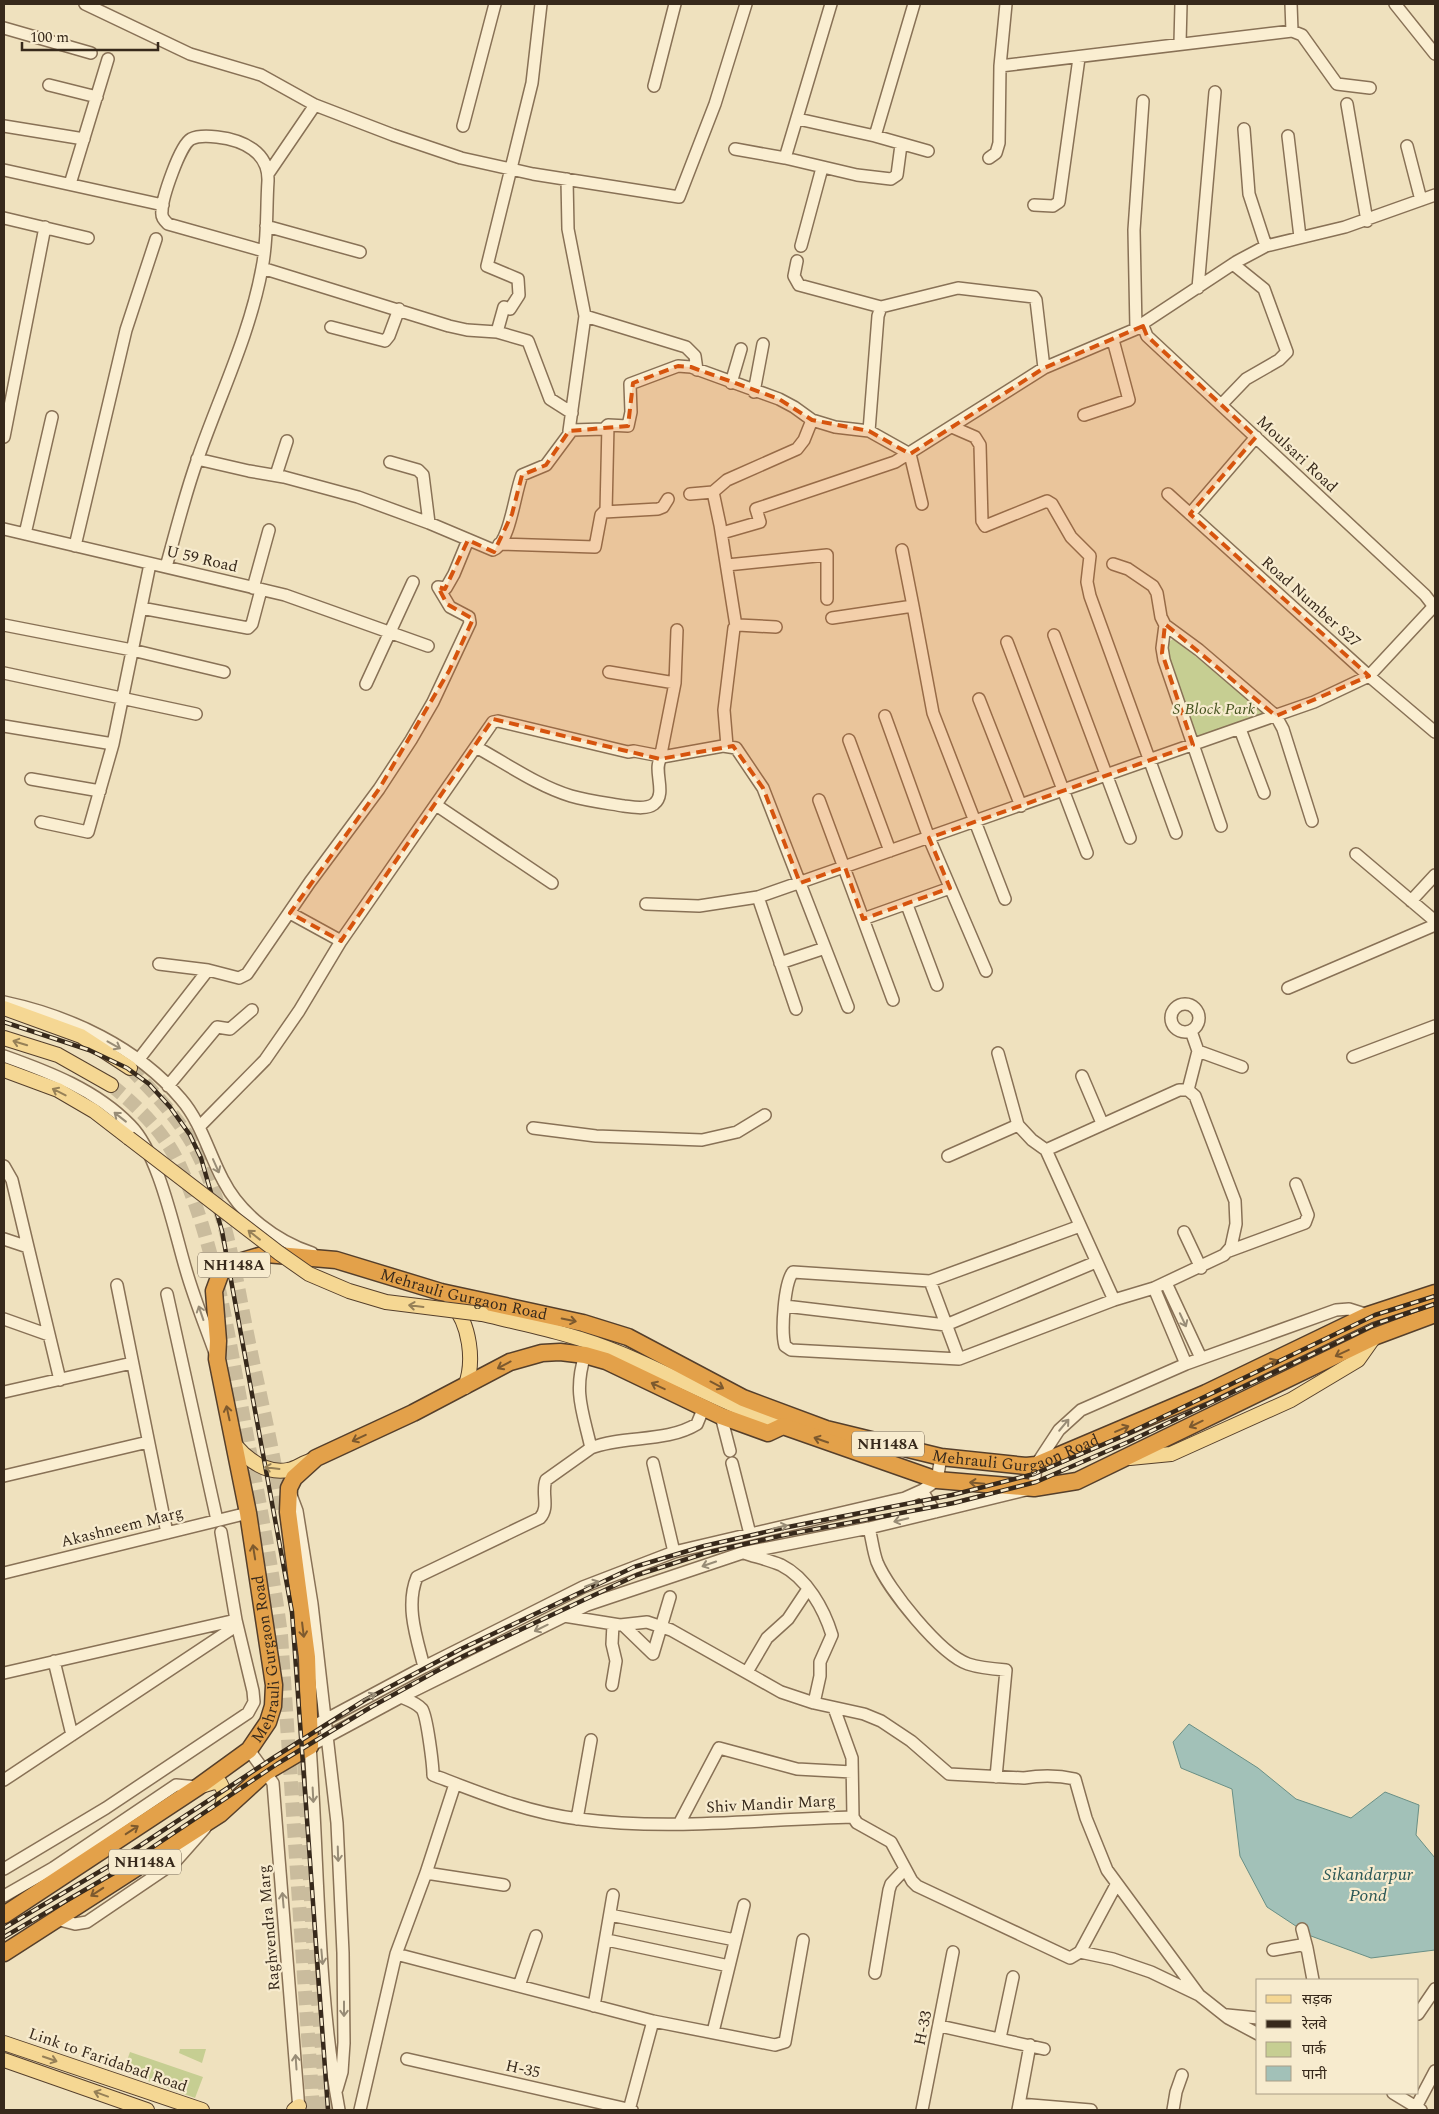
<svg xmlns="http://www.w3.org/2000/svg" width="1439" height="2114" font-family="Spectral,'Noto Sans Devanagari',serif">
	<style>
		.green { fill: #c6ce92 }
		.water { fill: #a2c1b8; stroke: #698f85 }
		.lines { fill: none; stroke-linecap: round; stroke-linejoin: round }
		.major-tunnel { stroke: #cabc9d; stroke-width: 14; stroke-dasharray: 14 7; stroke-linecap: butt }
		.minor-casing { stroke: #887156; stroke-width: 14 }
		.major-casing { stroke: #553f2b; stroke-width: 16 }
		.highway-casing { stroke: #553f2b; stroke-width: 19 }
		.minor { stroke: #faeed1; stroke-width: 11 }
		.major { stroke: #f5d793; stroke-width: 14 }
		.highway { stroke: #e3a14a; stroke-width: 16 }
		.rail-casing { stroke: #37291b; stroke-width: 4.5 }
		.rail { stroke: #f7ebce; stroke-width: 2.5; stroke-dasharray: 8; stroke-linecap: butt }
		.major-bridge-casing { stroke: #553f2b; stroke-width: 16; stroke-linecap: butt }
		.major-bridge { stroke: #f5d793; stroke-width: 14 }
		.oneway { stroke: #968057 }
		.oneway2 { stroke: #988c76 }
		.oneway3 { stroke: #7c592e }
		.marked { fill: #d6540e; fill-opacity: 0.2; stroke: #d6540e; stroke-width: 4; stroke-dasharray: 10 6; stroke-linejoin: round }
		.labels { text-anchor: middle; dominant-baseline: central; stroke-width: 4.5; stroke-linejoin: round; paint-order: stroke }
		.shield { fill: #f7ebce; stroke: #716351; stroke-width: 1 }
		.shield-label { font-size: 15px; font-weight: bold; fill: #37291b }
		.street-label { font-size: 16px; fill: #37291b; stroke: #f7ebce }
		.park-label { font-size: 16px; font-style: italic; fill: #475421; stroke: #f7ebce }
		.water-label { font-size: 18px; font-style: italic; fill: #2a5755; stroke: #f7ebce }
	</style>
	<rect width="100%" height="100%" fill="#efe1be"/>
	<path class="green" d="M1173,639L1278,720L1197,745L1162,646Z
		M180,2049H206L202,2063L179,2053Z
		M130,2052L203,2077L195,2098L123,2072Z"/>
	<path class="water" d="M1189,1724L1258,1768L1296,1799L1351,1818L1385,1792L1419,1805L1416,1835L1435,1858V1950L1371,1958L1311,1936L1267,1907L1240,1856L1232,1789L1181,1768L1173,1742Z"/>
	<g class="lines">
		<path class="major-tunnel" d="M130,1068C156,1095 181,1120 198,1154C227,1212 236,1280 249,1343C261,1401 275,1457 283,1515
			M111,1085C137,1106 163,1131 178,1162C213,1237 226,1323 241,1404C255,1481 271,1558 281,1635L313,2110
			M303,1740L313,1940L327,2110"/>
		<defs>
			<path id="minor" d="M85,4L190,54L261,75L315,105L393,135L461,158L533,174L679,197L715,104L746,4
				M831,4L785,158L857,175L891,179L897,175L901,145
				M1291,4L1292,31
				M1395,4L1435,54
				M4,28L91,53
				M1180,43L1181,4
				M1000,66L1292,31L1302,35L1337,84L1370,88
				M49,85L97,97
				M654,86L675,4
				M1347,104L1367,221
				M798,119L875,136L928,151
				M4,126L84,139
				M463,126L495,4
				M1244,129L1249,194L1266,246
				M875,136L914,4
				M1288,136L1300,237
				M1407,146L1421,200
				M735,149L785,158
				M989,158L996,153L999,143L1000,66L1006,4
				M4,170L163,205
				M268,174L315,105
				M567,179L568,229L585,316L569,431
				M70,184L108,59
				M1435,195L1345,227L1266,246L1236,262L1145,322L1143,326L1147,336L1425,595L1435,608
				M1034,205L1053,206L1059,202L1079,58
				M4,218L88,238
				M266,226L360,252
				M801,246L822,168
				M797,261L794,276L799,285L881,307L958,288L1034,297L1036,300L1044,368
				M262,268L449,326L467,330L497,332L528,341L550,399L572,413
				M1198,288L1215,92
				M881,307L878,316L869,431L910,454L922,504
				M585,316L686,347L695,356L697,370
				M331,327L385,341L389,336L399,309
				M1136,329L1134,230L1143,101
				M497,332L504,307L510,309L519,295L518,279L487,266L532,83L541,4
				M731,383L741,349
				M754,392L763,344
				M1221,405L1246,379L1279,360L1287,352L1264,289L1233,264
				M1084,415L1129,400L1113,340
				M952,427L975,437L980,445L982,521L985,526L1047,501L1052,504L1071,537L1090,556L1087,582L1090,596L1176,833
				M4,437L45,227
				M197,459L249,471L284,477L358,497L429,523L493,550C510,544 515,491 522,475L546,465L572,430L604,429L608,425L628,426L631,412L630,384L678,366L691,367L779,399L794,407L812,420L835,427L869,431
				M390,462L418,470L423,475L429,523
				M276,475L287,441
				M713,492L720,525L736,626
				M690,494L713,492L727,480L797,449L804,440L812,420
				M1168,494L1369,676L1435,732
				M606,512L608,425
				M1190,514L1256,437
				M4,529L285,595L428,646
				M722,533L760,522L756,509L895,462L1044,368L1143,326
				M25,534L52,417
				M499,544L595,547L601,515L604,512L658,509L663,507L668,499
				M75,546L126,330L156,239
				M902,550L913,606
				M1113,564L1128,569L1153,586L1157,593L1161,617L1165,625L1199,650L1276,716L1283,729L1312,821
				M727,565L827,555V599
				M166,567C176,531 185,494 198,458C220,395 250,334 262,268C268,240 266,210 268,181C269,152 243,140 217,137C209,136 199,135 191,139C180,145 162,198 162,211C161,217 164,220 168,224L264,251
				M438,587L446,588L454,574L468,540
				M253,588L269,530
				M141,608L248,628L252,624L261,590
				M832,618L913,606L933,713L1005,899
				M4,625L132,650L224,672
				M1165,625L1162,648L1164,660L1221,826
				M1054,635L1130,838
				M1007,642L1087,853
				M609,672L675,683
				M4,673L196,714
				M366,684L413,582
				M979,699L1021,806
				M885,716L929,838L986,971
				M4,726L113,744
				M1240,729L1264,793
				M849,740L890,851
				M727,746L724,710L734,628L738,625L776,627
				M476,747C507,764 538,786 571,796C588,801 606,803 624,806C633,807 646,810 654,804C668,793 651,768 662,757L723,746L736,748L763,788L848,1007
				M660,759L675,683L677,630
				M31,779L100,791
				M819,800L893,1000
				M436,805L552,883
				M41,822L88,832L113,744L150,564
				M1356,854L1435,921
				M758,897L796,1009
				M1411,901L1435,875
				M646,904L699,906L758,897L1314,702L1369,676L1435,605
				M907,905L937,985
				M290,913L341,941
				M863,919L950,888
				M780,963L825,948
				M159,964L208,970
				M1288,988L1435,925
				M4,1002C70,1016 137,1047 181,1099C201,1122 209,1154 223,1180C240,1214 276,1241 312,1253
				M1171 1018a14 14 0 1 1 28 0a14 14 0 1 1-28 0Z
				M1198,1051L1242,1067
				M998,1053L1018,1125L1032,1140L1046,1150L1114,1300
				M4,1056C49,1072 96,1090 130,1125C159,1154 174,1230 186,1270C194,1298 205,1325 215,1353
				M1353,1057L1435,1026
				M139,1059L208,970L239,978L247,974L310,882L379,789L411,740L433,702L470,623L469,617L450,607L438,587
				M1082,1076L1102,1123
				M168,1086L217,1027L230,1029L252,1010
				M1188,1090L1198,1051L1191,1031
				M199,1127L265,1060L299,1011L341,941L493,722L498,721L628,752L634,751L660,756
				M533,1128L596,1136L702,1140L737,1132L765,1115
				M1046,1150L1179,1090H1188L1195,1096L1235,1201L1236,1224L1231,1247L1224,1255L1154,1288L1114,1300L959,1359L791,1350L785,1346C781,1332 784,1283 793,1272L930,1281L1080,1226
				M948,1156L1018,1125
				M4,1166L12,1180L28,1247L4,1239
				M1184,1232L1201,1268
				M28,1247L60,1380
				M1229,1251L1305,1223L1308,1215L1296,1184
				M930,1281L959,1359
				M1166,1283L1201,1358
				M117,1285L167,1533
				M1154,1288L1186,1364
				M167,1294L217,1520
				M785,1306L946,1325L1096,1262
				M4,1319L49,1335
				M4,1392L132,1363
				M721,1416L730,1451
				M591,1448C624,1435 666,1443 697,1424L704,1407
				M653,1463L674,1552
				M732,1463L750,1534
				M4,1476L148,1442
				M922,1491L935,1512
				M291,1495L297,1511L312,1604L337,1823L343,1953L344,2043L342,2072L337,2089
				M869,1528C872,1539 873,1551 877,1562C888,1589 940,1654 968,1664C980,1668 993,1669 1006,1670L996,1777
				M744,1553C756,1557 769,1560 781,1565C807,1578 824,1609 832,1635L820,1662V1676L814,1703
				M4,1573L248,1513
				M564,1616L620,1625L647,1622L671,1630L781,1692L814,1703L864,1714L881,1721L911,1741L949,1774L1024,1778C1042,1775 1057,1775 1075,1779L1086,1818L1107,1870L1199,1995
				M623,1625L653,1654L670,1597
				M54,1661L72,1735
				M424,1667C417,1639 405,1606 417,1577L540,1518C550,1507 541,1493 546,1480L591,1448C583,1412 573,1392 585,1355
				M747,1672L767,1638L788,1619L808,1589
				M4,1673L236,1620L221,1532
				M612,1685L616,1661L612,1644L613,1624
				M401,1697C408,1700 417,1703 422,1709C427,1716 433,1765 433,1775C480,1793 528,1813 579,1819C670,1831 761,1819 853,1817
				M834,1708L852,1758L853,1817L857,1823L891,1842L912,1881L917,1886L1070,1958L1080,1952L1116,1885
				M310,1728L424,1667L583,1587L674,1552L905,1498L923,1490L937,1480L941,1457
				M249,1750L273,1783L299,2110
				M4,1780L230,1630L236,1620
				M577,1819L591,1740
				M679,1824L719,1748L797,1769L852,1772
				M4,1869L106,1808L248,1713L254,1702L253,1691L236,1620
				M426,1873L504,1885
				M4,1896L53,1868L176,1785L198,1787
				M610,1915L735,1940
				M56,1919L75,1924L87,1922L174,1863L205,1828
				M1302,1929L1307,1948
				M607,1940L729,1966
				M1273,1950L1301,1945L1307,1948L1313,1980
				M1080,1952L1113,1959L1151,1972L1199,1995L1228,2018L1258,2034
				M396,1954L653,2021L775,2045L785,2042L803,1940
				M875,1973L889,1890L891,1884L905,1869
				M519,1986L536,1936
				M594,2006L613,1895
				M1418,2014L1435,1989
				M1227,2015L1258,2018
				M940,2026L1044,2049
				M713,2032L744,1905
				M1000,2038L1013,1977
				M407,2059L632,2110
				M1393,2093L1421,2110
				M1019,2104L1091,2110
				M1416,2107L1435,2071
				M339,2110C317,1991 319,1867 310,1746L401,1697L587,1605L742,1553L869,1528L1034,1488L1036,1465L1059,1430L1081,1410L1186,1364L1336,1310L1349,1309L1368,1315
				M360,2110L396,1954L426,1873L455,1784
				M629,2110L653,2021
				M922,2110L953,1952
				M1018,2110L1030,2045
				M1173,2110L1176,2092L1182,2075"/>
			<path id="major" d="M4,1008L81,1036L130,1068
				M4,1038L58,1055L111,1085
				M4,1070L58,1090L94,1111L129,1138
				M451,1303C470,1323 475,1362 465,1387
				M482,1314C529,1325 578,1335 622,1354C676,1377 728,1405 783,1426
				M235,1445C248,1460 266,1474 288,1470C295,1469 303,1463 310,1461
				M1130,1458L1171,1454L1291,1400L1358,1360L1375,1336
				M201,1786L214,1782L220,1783L225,1793L220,1814
				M4,2043L202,2110
				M4,2060L147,2110
				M294,2110L299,2106"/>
			<g id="highway">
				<path id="s1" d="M4,1915L198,1787L249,1750L268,1722L273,1706L274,1685L248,1513L217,1359L218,1341L214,1291L221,1272L242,1261L266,1254L336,1260L441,1292L583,1323L628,1337L743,1398L826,1429L941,1457L1026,1466L1036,1465L1206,1393L1368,1315L1435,1293"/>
				<path d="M4,1953L220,1814L266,1772L310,1746L307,1657L288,1512L289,1488L294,1478L316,1458L413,1413L510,1362L542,1353L560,1352L585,1355L606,1361L721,1416L768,1433L783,1426L937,1480L1034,1488L1077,1481L1376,1336L1435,1314"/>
			</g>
		</defs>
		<use href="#minor" class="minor-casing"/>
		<use href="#major" class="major-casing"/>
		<use href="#highway" class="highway-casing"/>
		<use href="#minor" class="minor"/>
		<use href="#major" class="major"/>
		<use href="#highway" class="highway"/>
		<defs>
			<path id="rail" d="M4,1022L89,1050L127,1068L149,1084L170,1107L190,1135L201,1158L222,1231L292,1612L328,2110
				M4,1928L109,1866L273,1758L365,1700L461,1649L634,1567L704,1546L783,1528L952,1495L1034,1474L1125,1435L1375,1315L1435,1296
				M4,1937L114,1873L277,1764L371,1707L464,1656L637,1575L706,1553L784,1535L954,1503L1036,1482L1128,1442L1378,1323L1435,1304"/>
		</defs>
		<use href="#rail" class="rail-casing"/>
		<use href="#rail" class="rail"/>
		<defs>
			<path id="major-bridge" d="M129,1138L279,1253L309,1274L349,1291L386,1302L482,1314"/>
		</defs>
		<use href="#major-bridge" class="major-bridge-casing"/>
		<use href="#major-bridge" class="major-bridge"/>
	</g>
	<defs><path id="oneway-shaft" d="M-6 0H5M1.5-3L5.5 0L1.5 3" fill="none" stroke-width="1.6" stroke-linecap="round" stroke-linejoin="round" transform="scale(1.25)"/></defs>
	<g class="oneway">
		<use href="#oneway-shaft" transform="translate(20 1043) rotate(-163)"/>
		<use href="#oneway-shaft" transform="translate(59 1092) rotate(-153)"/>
		<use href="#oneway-shaft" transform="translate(254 1235) rotate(-142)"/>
		<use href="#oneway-shaft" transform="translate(416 1306) rotate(-173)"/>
		<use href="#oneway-shaft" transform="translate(272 1468) rotate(-173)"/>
		<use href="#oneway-shaft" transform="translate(50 2059) rotate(19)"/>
		<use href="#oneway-shaft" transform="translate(101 2094) rotate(-160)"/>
	</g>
	<g class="oneway2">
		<use href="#oneway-shaft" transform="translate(114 1045) rotate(29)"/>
		<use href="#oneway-shaft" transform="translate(120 1117) rotate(-142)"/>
		<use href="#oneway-shaft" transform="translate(216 1166) rotate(66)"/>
		<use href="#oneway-shaft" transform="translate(201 1313) rotate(-109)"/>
		<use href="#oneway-shaft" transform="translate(1183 1320) rotate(65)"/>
		<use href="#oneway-shaft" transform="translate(1064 1425) rotate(-50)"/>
		<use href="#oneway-shaft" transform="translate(901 1520) rotate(166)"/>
		<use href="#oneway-shaft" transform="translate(780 1527) rotate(-13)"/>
		<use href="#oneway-shaft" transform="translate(709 1564) rotate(161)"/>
		<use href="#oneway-shaft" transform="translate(592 1584) rotate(-21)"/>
		<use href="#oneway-shaft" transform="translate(541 1628) rotate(154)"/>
		<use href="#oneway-shaft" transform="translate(369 1697) rotate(-28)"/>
		<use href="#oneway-shaft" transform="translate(313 1795) rotate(87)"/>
		<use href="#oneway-shaft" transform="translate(338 1854) rotate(88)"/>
		<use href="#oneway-shaft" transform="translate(283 1900) rotate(-95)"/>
		<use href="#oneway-shaft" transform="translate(322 1957) rotate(85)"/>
		<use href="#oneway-shaft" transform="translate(344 2009) rotate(90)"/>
		<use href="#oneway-shaft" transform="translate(296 2062) rotate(-94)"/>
	</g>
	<g class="oneway3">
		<use href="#oneway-shaft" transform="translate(569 1320) rotate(12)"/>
		<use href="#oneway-shaft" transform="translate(1342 1353) rotate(155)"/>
		<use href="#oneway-shaft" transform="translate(1270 1363) rotate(-26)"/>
		<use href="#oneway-shaft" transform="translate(504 1365) rotate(152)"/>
		<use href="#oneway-shaft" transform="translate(717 1385) rotate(28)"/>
		<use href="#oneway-shaft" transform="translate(658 1386) rotate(-155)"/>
		<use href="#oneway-shaft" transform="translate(228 1413) rotate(-102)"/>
		<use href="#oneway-shaft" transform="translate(1196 1424) rotate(154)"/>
		<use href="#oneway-shaft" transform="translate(1122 1429) rotate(-23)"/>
		<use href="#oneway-shaft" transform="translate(359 1438) rotate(155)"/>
		<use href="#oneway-shaft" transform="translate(821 1440) rotate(-161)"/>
		<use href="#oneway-shaft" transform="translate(977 1483) rotate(-175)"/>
		<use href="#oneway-shaft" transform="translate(254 1552) rotate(-99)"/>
		<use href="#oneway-shaft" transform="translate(303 1630) rotate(83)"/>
		<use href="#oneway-shaft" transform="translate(132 1830) rotate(-33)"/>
		<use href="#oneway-shaft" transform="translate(97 1892) rotate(147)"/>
	</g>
	<path class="marked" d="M1143,326L1147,336L1256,437L1190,514L1369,676L1276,716L1165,624L1162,653L1193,745L929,838L950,888L863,919L845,867L800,883L763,788L733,746L660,759L493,719L341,941L290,913L379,789L449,671L473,619L447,604L438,587L445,589L468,540L494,552L512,514L522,475L546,465L569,431L628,426L633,383L678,366L691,367L779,399L812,420L869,431L910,454L1044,368Z"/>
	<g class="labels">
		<g class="shield">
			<rect x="198" y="1252.5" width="72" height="25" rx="4"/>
			<rect x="852" y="1431.5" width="72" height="25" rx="4"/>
			<rect x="109" y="1849.5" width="72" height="25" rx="4"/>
		</g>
		<g class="shield-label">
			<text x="234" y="1265">NH148A</text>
			<text x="888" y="1444">NH148A</text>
			<text x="145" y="1862">NH148A</text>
		</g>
		<g class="street-label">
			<text transform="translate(1297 454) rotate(43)">Moulsari Road</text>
			<text transform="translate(202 559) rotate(13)">U 59 Road</text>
			<text transform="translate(1311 602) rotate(42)">Road Number S27</text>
			<text stroke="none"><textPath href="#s1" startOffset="1038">Mehrauli Gurgaon Road</textPath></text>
			<text stroke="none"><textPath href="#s1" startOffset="1622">Mehrauli Gurgaon Road</textPath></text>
			<text transform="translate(122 1527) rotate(-14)">Akashneem Marg</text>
			<text stroke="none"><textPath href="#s1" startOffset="392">Mehrauli Gurgaon Road</textPath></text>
			<text transform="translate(771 1804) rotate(-3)">Shiv Mandir Marg</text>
			<text transform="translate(269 1928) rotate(-95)">Raghvendra Marg</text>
			<text transform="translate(923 2028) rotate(-78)">H-33</text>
			<text transform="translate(108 2060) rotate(19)">Link to Faridabad Road</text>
			<text transform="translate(523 2069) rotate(13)">H-35</text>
		</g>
		<g class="park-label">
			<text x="1214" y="709">S Block Park</text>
		</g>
		<g class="water-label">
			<text x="1368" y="1874">Sikandarpur<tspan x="1368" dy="21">Pond</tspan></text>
		</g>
	</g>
	<rect width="1439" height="2114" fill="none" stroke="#37291b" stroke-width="10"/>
	<rect x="1256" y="1979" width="162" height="115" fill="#f7ebce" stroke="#aa9d86"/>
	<rect x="1266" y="1995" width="25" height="8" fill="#f5d793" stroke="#aa9d86"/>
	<text x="1302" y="2004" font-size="15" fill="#37291b">सड़क</text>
	<rect x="1266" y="2020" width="25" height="8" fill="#37291b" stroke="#aa9d86"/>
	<text x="1302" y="2029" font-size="15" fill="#37291b">रेलवे</text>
	<rect x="1266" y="2042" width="25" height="15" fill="#c6ce92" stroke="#aa9d86"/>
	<text x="1302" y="2054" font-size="15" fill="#37291b">पार्क</text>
	<rect x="1266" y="2066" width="25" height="15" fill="#a2c1b8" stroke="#aa9d86"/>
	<text x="1302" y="2079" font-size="15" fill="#37291b">पानी</text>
	<path d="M22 42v8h136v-8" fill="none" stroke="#37291b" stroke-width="2.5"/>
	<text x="30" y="42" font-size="15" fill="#37291b" stroke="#f7ebce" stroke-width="4" paint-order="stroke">100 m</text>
</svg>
